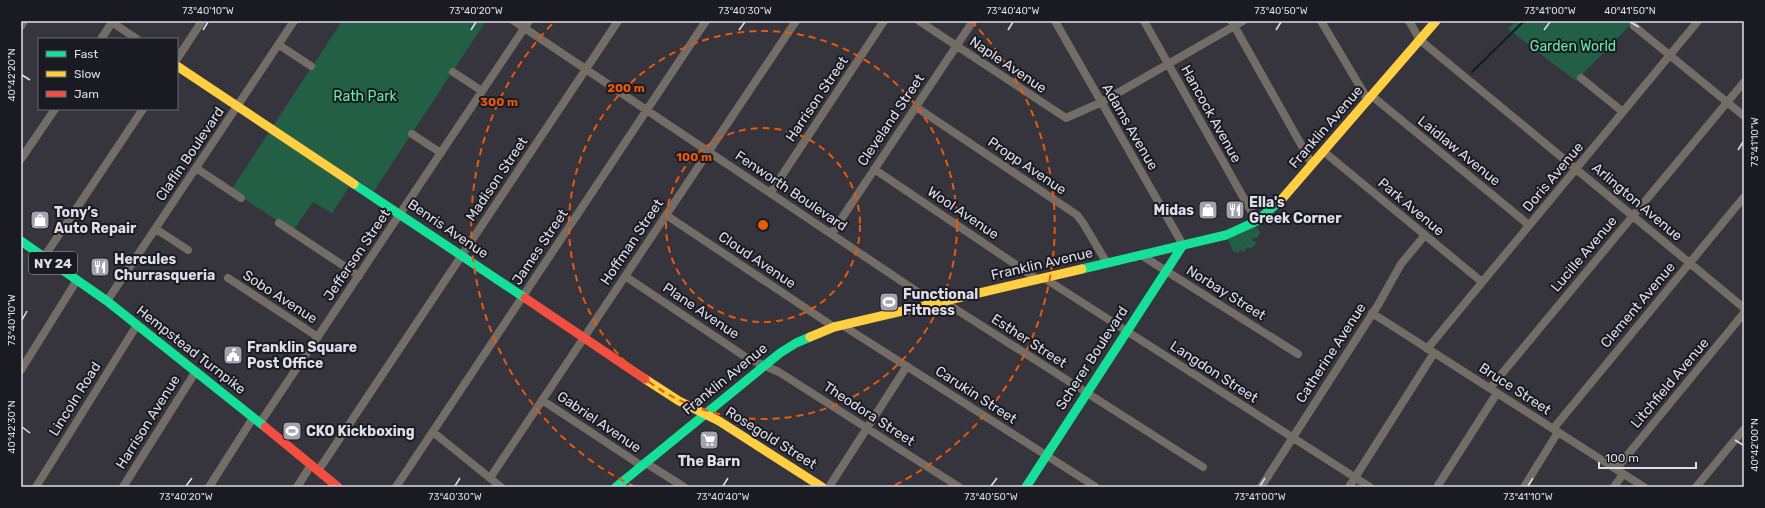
<svg xmlns="http://www.w3.org/2000/svg" width="1765" height="508" font-family="Rubik,sans-serif">
	<style>
		.green { fill: #225f44 }
		.lines { fill: none; stroke-linecap: round; stroke-linejoin: round }
		.stream { stroke: #0d1d20; stroke-width: 2 }
		.street { stroke: #736d65; stroke-width: 8 }
		.fast { stroke: #16e098; stroke-width: 9 }
		.slow { stroke: #ffcf43; stroke-width: 9 }
		.jam { stroke: #f24e42; stroke-width: 9 }
		.ticks { fill: none; stroke: #dedde9; stroke-width: 1.5 }
		.ring { fill: none; stroke: #e8590c; stroke-width: 2; stroke-dasharray: 7 5 }
		.labels { text-anchor: middle; dominant-baseline: central; stroke-width: 4; stroke-linejoin: round; paint-order: stroke }
		.shield { fill: #1a1a22; stroke: #a3a2ad; stroke-width: 1 }
		.shield-label { font-size: 13px; font-weight: bold; fill: #dedde9 }
		.park-label { font-size: 14px; fill: #65ebaa; stroke: #1a1a22 }
		.street-label { font-size: 14px; fill: #dedde9; stroke: #1a1a22 }
		.poi-label { font-size: 14px; font-weight: bold; fill: #dedde9; stroke: #1a1a22; text-anchor: start }
		.centre { fill: #e8590c; stroke: #1a1a22; stroke-width: 2 }
		.ring-label { font-size: 12px; text-anchor: middle; font-weight: bold; fill: #e8590c; stroke: #1a1a22; stroke-width: 4; stroke-linejoin: round; paint-order: stroke }
		.neatline { fill: none; stroke: #dedde9; stroke-width: 1.5 }
		.ticks-label { font-size: 10px; text-anchor: middle; fill: #dedde9 }
	</style>
	<rect width="100%" height="100%" fill="#36353e"/>
	<path class="green" d="M342,21H486L374,191L355,178L332,213L313,202L293,231L231,190Z
		M1516,21H1634L1576,81L1508,29Z
		M1253,222L1260,233L1258,237L1252,239L1253,241L1257,242L1251,249L1247,247L1244,252L1240,250L1238,253L1233,251L1226,235Z"/>
	<g class="lines">
		<path class="stream" d="M1472,72L1524,21"/>
		<path class="street" d="M110,21L137,39
			M514,21L934,303
			M919,21L1066,118L1102,102L1243,21
			M1055,21L1183,245
			M1144,21L1256,220
			M1321,21L1368,100
			M1409,21L1420,40L1744,308
			M1232,22L1312,164
			M21,26L24,21
			M1634,26L1744,116
			M101,39L113,21
			M279,45L311,66
			M177,59L202,21
			M453,72L482,91
			M1581,78L1623,112
			M1372,96L1529,225
			M916,107L1077,215L1083,223L1107,263
			M412,134L441,153
			M1323,151L1482,282
			M21,159L55,109
			M196,168L241,198
			M874,169L1037,279
			M771,192L884,21
			M666,215L834,327
			M279,223L359,276
			M156,229L188,250
			M832,233L973,21
			M1141,255L1298,354
			M44,257L143,109
			M625,276L747,358L779,372L959,487
			M228,278L318,337
			M1044,278L1370,487
			M107,301L294,21
			M943,301L1203,467
			M1372,313L1644,487
			M842,325L1096,487
			M1427,349L1698,21
			M21,370L77,280
			M1490,388L1744,82
			M542,400L642,466
			M260,423L529,21
			M1553,429L1744,197
			M433,432L501,487
			M646,463L684,487
			M1616,469L1744,313
			M318,471L618,21
			M490,478L796,21
			M36,487L137,325
			M123,487L196,371
			M209,487L253,418
			M297,487L311,465
			M396,487L706,21
			M829,487L907,366
			M1261,487L1378,305L1401,264L1425,235
			M1349,487L1434,353
			M1437,487L1497,393
			M1524,487L1558,432
			M1614,487L1623,474
			M1696,487L1744,429"/>
		<path class="fast" d="M354,184L525,298
			M21,241L107,301L265,427
			M1082,269L1226,235L1257,221L1282,199
			M616,487L780,353L796,343L810,337
			M1026,487L1183,245"/>
		<path class="slow" d="M177,66L354,184
			M1282,199L1436,21
			M810,337L834,327L1082,269
			M645,379L679,401L719,421L822,487"/>
		<path class="jam" d="M525,298L645,379
			M265,427L338,487"/>
	</g>
	<path class="ticks" d="M1630,22L1639,27M203,30L208,22M471,30L476,22M739,30L745,22M1008,30L1013,22M1276,30L1281,22M1544,30L1550,22M22,75L30,80M1738,150L1743,142M22,320L27,311M22,427L30,433M1735,440L1743,445M186,486L192,478M455,486L460,478M723,486L728,478M991,486L997,478M1260,486L1265,478M1528,486L1533,478"/>
	<g class="ring">
		<circle cx="763" cy="225" r="97"/>
		<circle cx="763" cy="225" r="194"/>
		<path d="M635 487A291 291 0 0 1 555 21M971 21A291 291 0 0 1 891 487"/>
	</g>
	<defs>
		<symbol id="shop-square" viewBox="-11 -11 22 22"><rect x="-9" y="-9" width="18" height="18" rx="4" fill="#a3a2ad" stroke="#1a1a22"/><path d="M-5-2.5h2.3a2.7 3.5 0 0 1 5.4 0H5L5.5 6h-11ZM-1.5-2.5h3a1.5 2.3 0 0 0-3 0Z" fill="#fff"/></symbol>
		<symbol id="restaurant-square" viewBox="-11 -11 22 22"><rect x="-9" y="-9" width="18" height="18" rx="4" fill="#a3a2ad" stroke="#1a1a22"/><path d="M-5-6h1v4h1v-4h1v4h1v-4h1v5L-1.5 .5V6h-2V.5L-5-1ZM5-6V6H3V1.5H1.5Q1.5-4 5-6Z" fill="#fff"/></symbol>
		<symbol id="stadium-square" viewBox="-11 -11 22 22"><rect x="-9" y="-9" width="18" height="18" rx="4" fill="#a3a2ad" stroke="#1a1a22"/><path d="M0-5a6.5 5 0 1 0 0 10a6.5 5 0 1 0 0-10ZM-3.5-1.8h7v3.6h-7Z" fill="#fff"/></symbol>
		<symbol id="civic-square" viewBox="-11 -11 22 22"><rect x="-9" y="-9" width="18" height="18" rx="4" fill="#a3a2ad" stroke="#1a1a22"/><path d="M-.6-6.5H3V-4.5H.6V-3L4-1V1h2V6H-6V1h2V-1L-.6-3ZM-1.2 2.5V6h2.4V2.5Z" fill="#fff"/></symbol>
		<symbol id="supermarket-square" viewBox="-11 -11 22 22"><rect x="-9" y="-9" width="18" height="18" rx="4" fill="#a3a2ad" stroke="#1a1a22"/><path d="M-6-5.5h2.5l.6 2H6L4.5 2H-2.5L-4.4-4H-6ZM-1.5 3.2a1.3 1.3 0 1 0 .1 0ZM3 3.2a1.3 1.3 0 1 0 .1 0Z" fill="#fff"/></symbol>
	</defs>
	<g fill-rule="evenodd">
		<use href="#shop-square" x="1197" y="199" width="22" height="22"/>
		<use href="#restaurant-square" x="1224" y="199" width="22" height="22"/>
		<use href="#shop-square" x="29" y="209" width="22" height="22"/>
		<use href="#restaurant-square" x="89" y="256" width="22" height="22"/>
		<use href="#stadium-square" x="878" y="291" width="22" height="22"/>
		<use href="#civic-square" x="222" y="344" width="22" height="22"/>
		<use href="#stadium-square" x="281" y="420" width="22" height="22"/>
		<use href="#supermarket-square" x="698" y="429" width="22" height="22"/>
	</g>
	<g class="labels">
		<rect class="shield" x="29" y="252" width="48" height="22" rx="3"/>
		<g class="shield-label">
			<text x="53" y="263">NY 24</text>
		</g>
		<g class="park-label">
			<text x="1573" y="46">Garden World</text>
			<text x="365" y="96">Rath Park</text>
		</g>
		<g class="street-label">
			<text transform="translate(1008 65) rotate(34)">Naple Avenue</text>
			<text transform="translate(817 99) rotate(-56)">Harrison Street</text>
			<text transform="translate(1211 114) rotate(61)">Hancock Avenue</text>
			<text transform="translate(891 120) rotate(-56)">Cleveland Street</text>
			<text transform="translate(1130 127) rotate(60)">Adams Avenue</text>
			<text transform="translate(1326 127) rotate(-49)">Franklin Avenue</text>
			<text transform="translate(1459 151) rotate(39)">Laidlaw Avenue</text>
			<text transform="translate(190 154) rotate(-56)">Claflin Boulevard</text>
			<text transform="translate(1027 166) rotate(34)">Propp Avenue</text>
			<text transform="translate(1553 177) rotate(-50)">Doris Avenue</text>
			<text transform="translate(497 179) rotate(-56)">Madison Street</text>
			<text transform="translate(791 191) rotate(34)">Fenworth Boulevard</text>
			<text transform="translate(1637 202) rotate(40)">Arlington Avenue</text>
			<text transform="translate(1411 207) rotate(40)">Park Avenue</text>
			<text transform="translate(963 213) rotate(34)">Wool Avenue</text>
			<text transform="translate(448 229) rotate(34)">Benris Avenue</text>
			<text transform="translate(632 242) rotate(-56)">Hoffman Street</text>
			<text transform="translate(540 247) rotate(-56)">James Street</text>
			<text transform="translate(1584 254) rotate(-50)">Lucille Avenue</text>
			<text transform="translate(357 255) rotate(-56)">Jefferson Street</text>
			<text transform="translate(757 260) rotate(34)">Cloud Avenue</text>
			<text transform="translate(1042 264) rotate(-13)">Franklin Avenue</text>
			<text transform="translate(1226 293) rotate(32)">Norbay Street</text>
			<text transform="translate(280 297) rotate(33)">Sobo Avenue</text>
			<text transform="translate(1638 305) rotate(-50)">Clement Avenue</text>
			<text transform="translate(701 311) rotate(34)">Plane Avenue</text>
			<text transform="translate(1029 341) rotate(33)">Esther Street</text>
			<text transform="translate(191 350) rotate(38)">Hempstead Turnpike</text>
			<text transform="translate(1331 353) rotate(-57)">Catherine Avenue</text>
			<text transform="translate(1092 358) rotate(-57)">Scherer Boulevard</text>
			<text transform="translate(1214 372) rotate(33)">Langdon Street</text>
			<text transform="translate(725 379) rotate(-39)">Franklin Avenue</text>
			<text transform="translate(1670 383) rotate(-50)">Litchfield Avenue</text>
			<text transform="translate(1515 389) rotate(33)">Bruce Street</text>
			<text transform="translate(976 395) rotate(33)">Carukin Street</text>
			<text transform="translate(75 399) rotate(-58)">Lincoln Road</text>
			<text transform="translate(869 414) rotate(33)">Theodora Street</text>
			<text transform="translate(148 422) rotate(-58)">Harrison Avenue</text>
			<text transform="translate(599 422) rotate(34)">Gabriel Avenue</text>
			<text transform="translate(771 438) rotate(32)">Rosegold Street</text>
		</g>
		<g class="poi-label">
			<text x="1249" y="202">Ella's<tspan x="1249" dy="16">Greek Corner</tspan></text>
			<text x="1194" y="210" text-anchor="end">Midas</text>
			<text x="54" y="212">Tony’s<tspan x="54" dy="16">Auto Repair</tspan></text>
			<text x="114" y="259">Hercules<tspan x="114" dy="16">Churrasqueria</tspan></text>
			<text x="903" y="294">Functional<tspan x="903" dy="16">Fitness</tspan></text>
			<text x="247" y="347">Franklin Square<tspan x="247" dy="16">Post Office</tspan></text>
			<text x="306" y="431">CKO Kickboxing</text>
			<text x="709" y="461" text-anchor="middle">The Barn</text>
		</g>
	</g>
	<circle cx="763" cy="225" r="6" class="centre"/>
	<g class="ring-label">
		<text x="626" y="92">200 m</text>
		<text x="499" y="106">300 m</text>
		<text x="694" y="161">100 m</text>
	</g>
	<rect width="1765" height="508" fill="none" stroke="#1a1a22" stroke-width="44"/>
	<rect x="38" y="38" width="140" height="72" fill="#1a1a22" stroke="#686872"/>
	<rect x="46" y="51" width="20" height="6" fill="#16e098" stroke="#686872"/>
	<text x="74" y="58" font-size="12" fill="#dedde9">Fast</text>
	<rect x="46" y="71" width="20" height="6" fill="#ffcf43" stroke="#686872"/>
	<text x="74" y="78" font-size="12" fill="#dedde9">Slow</text>
	<rect x="46" y="91" width="20" height="6" fill="#f24e42" stroke="#686872"/>
	<text x="74" y="98" font-size="12" fill="#dedde9">Jam</text>
	<path d="M1599 462v6h97v-6" fill="none" stroke="#dedde9" stroke-width="2"/>
	<text x="1605" y="462" font-size="12" fill="#dedde9" stroke="#1a1a22" stroke-width="3" paint-order="stroke">100 m</text>
	<rect x="22" y="22" width="1721" height="464" class="neatline"/>
	<g class="ticks-label">
		<text x="208" y="14">73°40'10"W</text>
		<text x="476" y="14">73°40'20"W</text>
		<text x="745" y="14">73°40'30"W</text>
		<text x="1013" y="14">73°40'40"W</text>
		<text x="1281" y="14">73°40'50"W</text>
		<text x="1550" y="14">73°41'00"W</text>
		<text x="1630" y="14">40°41'50"N</text>
		<text transform="translate(11 75) rotate(-90)" y="4">40°42'20"N</text>
		<text transform="translate(1754 142) rotate(-90)" y="4">73°41'10"W</text>
		<text transform="translate(11 320) rotate(-90)" y="4">73°40'10"W</text>
		<text transform="translate(11 427) rotate(-90)" y="4">40°42'30"N</text>
		<text transform="translate(1754 445) rotate(-90)" y="4">40°42'00"N</text>
		<text x="186" y="500">73°40'20"W</text>
		<text x="455" y="500">73°40'30"W</text>
		<text x="723" y="500">73°40'40"W</text>
		<text x="991" y="500">73°40'50"W</text>
		<text x="1260" y="500">73°41'00"W</text>
		<text x="1528" y="500">73°41'10"W</text>
	</g>
</svg>
